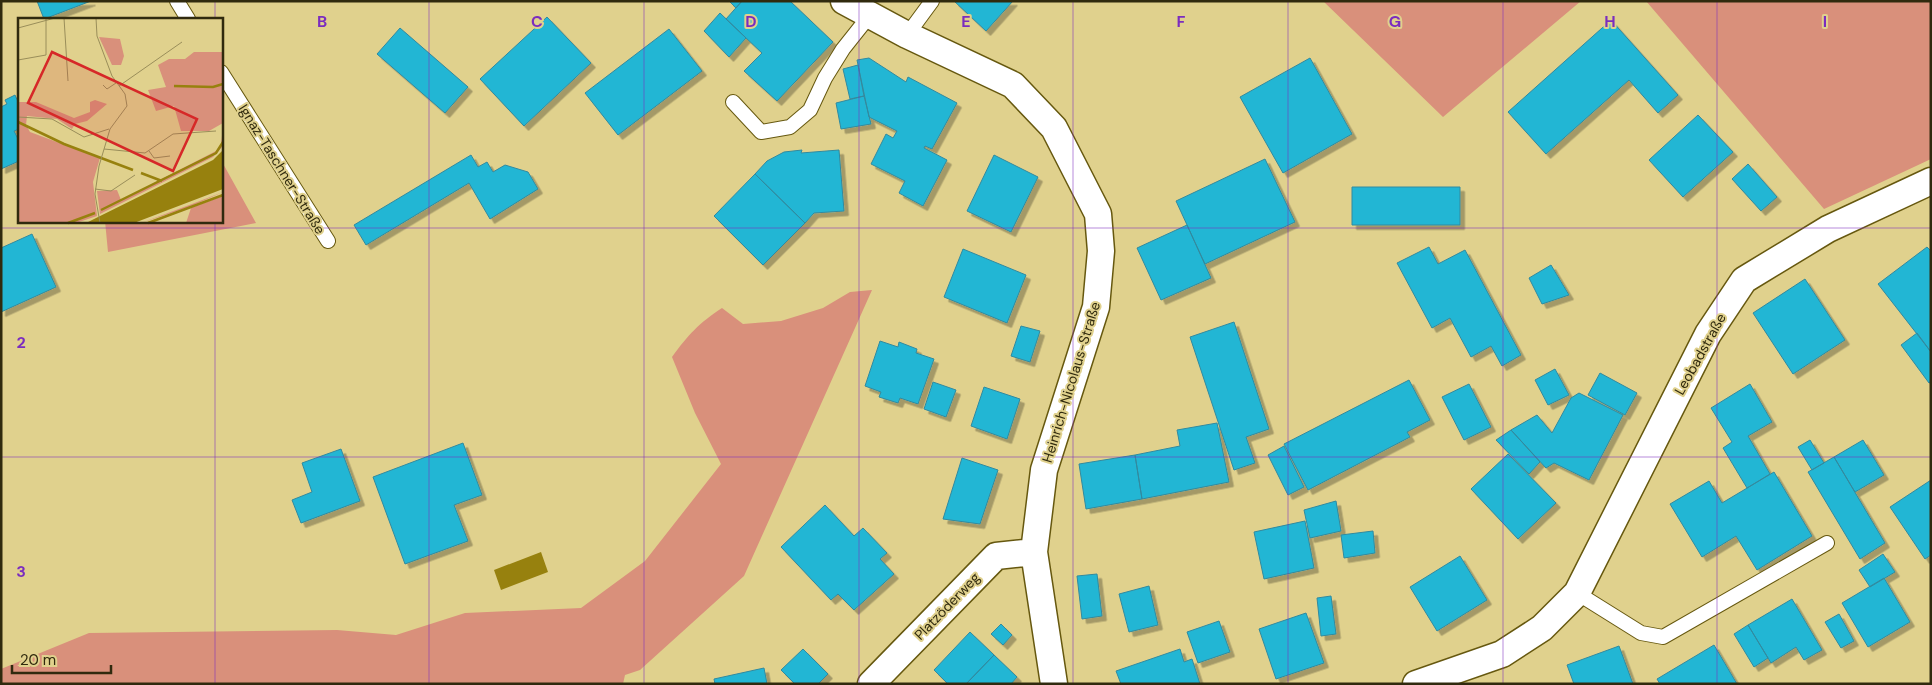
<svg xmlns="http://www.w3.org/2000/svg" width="1932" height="685" font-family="'DM Sans',sans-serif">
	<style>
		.green { fill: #d9907b }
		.water { fill: #97810e }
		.building { fill: #24b6d4; stroke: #318a9f; filter: url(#shadow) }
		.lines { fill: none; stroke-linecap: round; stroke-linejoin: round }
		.service-casing { stroke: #66580f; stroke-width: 16 }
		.minor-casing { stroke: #66580f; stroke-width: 29 }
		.service { stroke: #fff; stroke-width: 14 }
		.minor { stroke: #fff; stroke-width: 26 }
		.grid { fill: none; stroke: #7b2cbf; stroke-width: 1; stroke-opacity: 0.55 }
		.labels { text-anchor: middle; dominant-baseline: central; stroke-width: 4; stroke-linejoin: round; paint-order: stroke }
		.street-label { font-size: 14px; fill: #302a0e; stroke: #e0d18d }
		.inset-river { fill: none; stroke: #97810e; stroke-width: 2.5 }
		.inset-road { fill: none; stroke: #9a8e5a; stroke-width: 1 }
		.view { fill: #d62828; fill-opacity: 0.15; stroke: #d62828; stroke-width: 2.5 }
		.inset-edge { fill: none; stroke: #302a0e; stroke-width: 2.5 }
		.grid-label { font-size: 16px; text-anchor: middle; font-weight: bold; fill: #7b2cbf; stroke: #e0d18d; stroke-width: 4; stroke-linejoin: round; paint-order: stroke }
	</style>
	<defs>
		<filter id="shadow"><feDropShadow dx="4.5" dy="4.5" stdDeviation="0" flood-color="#0004"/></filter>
	</defs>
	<rect width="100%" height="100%" fill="#e0d18d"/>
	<path class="green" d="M1323,1H1581L1443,117Z
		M1646,1H1931V159L1824,209Z
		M221,160L256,223L108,252L105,221H221Z
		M872,290L744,576L640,670L625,675L623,684H1V669L89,633L337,630L396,635L465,613L581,608L645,561L721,464L695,413L672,357C688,335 699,323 722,308L743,324L781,321L823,308L850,292Z"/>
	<path class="water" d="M541,552L548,572L501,590L494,570Z"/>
	<path class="building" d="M37,1H91L44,19Z
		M729,1H742L736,8Z
		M742,1H790L833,42L777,101L744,71L762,53L726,19Z
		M954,1H1013L986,31Z
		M720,13L746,38L729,57L704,31Z
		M547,17L591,63L524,126L480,79Z
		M1611,20L1678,95L1658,113L1629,80L1546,154L1508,112Z
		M400,28L468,87L445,113L377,54Z
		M669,29L702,71L618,135L585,93Z
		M869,58L906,82L908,77L957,103L932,149L925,146L924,148L947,160L923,206L899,193L905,181L871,164L886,134L893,138L897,131L869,117L857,60Z
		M1310,58L1352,134L1283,173L1240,97Z
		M858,65L864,96L850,99L843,69Z
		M15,95L19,104V129L14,131L19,141V161L1,169V107L7,104L5,100Z
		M864,96L871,124L841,129L836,103Z
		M1698,115L1733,152L1683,197L1649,160Z
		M802,150L801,153L839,150L844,211L814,213L805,223L755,174L767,161L784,152Z
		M471,155L478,167L487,162L493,172L505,165L528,172L538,189L490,219L469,183L366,245L354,225Z
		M994,155L1038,177L1011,232L967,211Z
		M1265,159L1295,222L1205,264L1176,201Z
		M1748,164L1777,197L1761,211L1732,179Z
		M755,174L805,223L763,265L714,216Z
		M1352,187H1460V225H1352Z
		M1187,225L1211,278L1161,300L1137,248Z
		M32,234L56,287L1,312V248Z
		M1429,247L1438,264L1465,250L1521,355L1502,366L1491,346L1471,357L1450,318L1432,328L1397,263Z
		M1927,247L1931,251V352L1878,284Z
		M963,249L1026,275L1007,323L944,297Z
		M1551,265L1569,295L1542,304L1529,278Z
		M1805,279L1845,340L1793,374L1753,313Z
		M1234,322L1269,429L1246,437L1255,463L1234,470L1190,337Z
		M1021,326L1040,331L1030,362L1011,356Z
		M1917,333L1931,352V382L1929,383L1901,345Z
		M880,341L898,347L899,342L917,349L916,353L934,359L918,404L900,398L898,403L879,397L881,392L865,386Z
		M1555,369L1569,395L1548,405L1535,380Z
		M1600,373L1637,393L1625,415L1588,395Z
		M1409,380L1430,420L1407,432L1410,437L1308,490L1284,444Z
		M933,382L956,390L946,417L924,409Z
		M1469,384L1491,427L1464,440L1442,397Z
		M1750,384L1772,422L1748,436L1770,474L1747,488L1723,448L1732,442L1711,408Z
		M984,387L1020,399L1007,439L971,426Z
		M1579,393L1623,415L1589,480L1554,463L1546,468L1511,430L1537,415L1552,433L1571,398Z
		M1217,423L1229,482L1142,499L1135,455L1180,446L1177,430Z
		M1511,430L1540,462L1529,474L1496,440Z
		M1810,440L1824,463L1812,470L1798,447Z
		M1863,440L1884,475L1855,492L1834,457Z
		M463,443L482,495L454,505L468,541L405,564L373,477Z
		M1284,446L1304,487L1288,495L1268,455Z
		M341,449L360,501L301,523L292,500L312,492L302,463Z
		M1508,454L1556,503L1518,539L1471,489Z
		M1135,455L1142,499L1086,509L1079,464Z
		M1834,457L1885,543L1860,559L1808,472Z
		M962,458L998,470L980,524L943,519Z
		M1774,472L1812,536L1757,570L1736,536L1702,557L1670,504L1709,481L1722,503Z
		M1931,480V555L1925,559L1890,507Z
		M1336,501L1341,531L1310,538L1304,510Z
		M825,505L854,536L863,528L887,553L880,559L894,574L854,610L838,594L831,600L781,547Z
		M1305,521L1314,568L1264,579L1254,532Z
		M1373,531L1375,553L1344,558L1341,535Z
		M1883,554L1895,572L1870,587L1859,570Z
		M1460,556L1487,600L1437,631L1410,587Z
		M1097,574L1102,616L1082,619L1077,576Z
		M1884,578L1910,622L1868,647L1842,603Z
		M1149,586L1158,625L1129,632L1119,594Z
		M1331,596L1336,634L1321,636L1317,598Z
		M1792,599L1822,650L1804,660L1796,647L1771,663L1748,625Z
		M1306,613L1324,663L1276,679L1259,629Z
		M1839,614L1854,641L1841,648L1825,622Z
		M1219,621L1230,652L1198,663L1187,632Z
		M1001,624L1012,635L1003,645L991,634Z
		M1748,625L1768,658L1754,667L1734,634Z
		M970,632L994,655L966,684H948L934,670Z
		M1714,645L1737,684H1660L1657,679Z
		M1619,646L1633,684H1574L1567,665Z
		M803,649L828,674L818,684H795L781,670Z
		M1180,649L1184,662L1192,659L1200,684H1121L1116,671Z
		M994,655L1017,677L1011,684H966Z
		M764,668L767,684H715L714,679Z"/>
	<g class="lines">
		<defs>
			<path id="service" d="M177,1L188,19
				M907,35L932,1
				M221,72L328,241
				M733,102L761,132L790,127L810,110L825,78L843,49L870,15
				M1577,593L1641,633L1663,637L1827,543"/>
			<path id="minor" d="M844,1L907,35L1013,85L1054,128L1098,214L1101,251L1096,307L1044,470L1034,552L1054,684
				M871,684L996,556L1034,552
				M1416,684L1502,654L1542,628L1577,593L1708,334L1744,280L1828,229L1931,181"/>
		</defs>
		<use href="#service" class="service-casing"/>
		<use href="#minor" class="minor-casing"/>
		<use href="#service" class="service"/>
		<use href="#minor" class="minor"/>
	</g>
	<path class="grid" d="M215,1V19M429,1V684M644,1V684M859,1V684M1073,1V684M1288,1V684M1503,1V684M1717,1V684M215,221V684M1,228H1931M1,457H1931"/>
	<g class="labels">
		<g class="street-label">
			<text transform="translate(282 169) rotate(58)">Ignaz-Taschner-Straße</text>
			<text transform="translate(1700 354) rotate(-61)">Leobadstraße</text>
			<text transform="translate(1071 382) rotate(-73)">Heinrich-Nicolaus-Straße</text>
			<text transform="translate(947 606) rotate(-46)">Platzöderweg</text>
		</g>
	</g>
	<g transform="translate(18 18)">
		<rect width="205" height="205" fill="#e0d18d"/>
		<path d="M81,19L102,21L106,38L103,47H94ZM176,34H205V105L191,113H163L156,88L138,93L130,72L148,69L140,47L151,41H167ZM77,82L89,86L69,103L57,106L54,111L39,101L9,98L8,107L12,114L82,140L75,164L79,198L58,205H0V84H18L56,100L72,94V84ZM205,109V128L195,139L82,196L79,173L99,172L103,182L198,133L203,126ZM205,174L171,189L123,205L174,186ZM205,178V205H168L173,190Z" fill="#d9907b"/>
		<path d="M205,132V171L116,205H68L195,142Z" fill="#97810e"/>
		<path class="inset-river" d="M156,68L195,69L205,66M0,104L46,126L115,152M123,155L144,163M83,192L198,135L205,124M50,205L77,195M130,205L205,177"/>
		<path class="inset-road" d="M46,0L50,63M78,0L79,18L94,58L107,76L109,88L92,111L81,148L77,176L82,205M0,10L37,0M0,42L28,37V0M85,67L89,71L98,65M101,68L164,24M0,99L34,101L66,119L91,111M86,131L127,135L155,116L198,113M131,133L136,140L152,138M77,171L93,173L117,157"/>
		<path class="view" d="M34,34L179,101L155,153L10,85Z"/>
		<rect width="205" height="205" class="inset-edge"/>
	</g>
	<g class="grid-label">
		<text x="322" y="27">B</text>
		<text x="537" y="27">C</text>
		<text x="751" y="27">D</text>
		<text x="966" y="27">E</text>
		<text x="1181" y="27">F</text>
		<text x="1395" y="27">G</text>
		<text x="1610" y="27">H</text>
		<text x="1825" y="27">I</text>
		<text x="21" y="348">2</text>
		<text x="21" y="577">3</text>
	</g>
	<rect width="1932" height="685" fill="none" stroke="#302a0e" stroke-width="5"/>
	<path d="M12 665v8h99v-8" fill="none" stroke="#302a0e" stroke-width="2.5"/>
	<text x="20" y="665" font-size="15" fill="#302a0e" stroke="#e0d18d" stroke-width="4" paint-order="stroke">20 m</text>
</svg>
